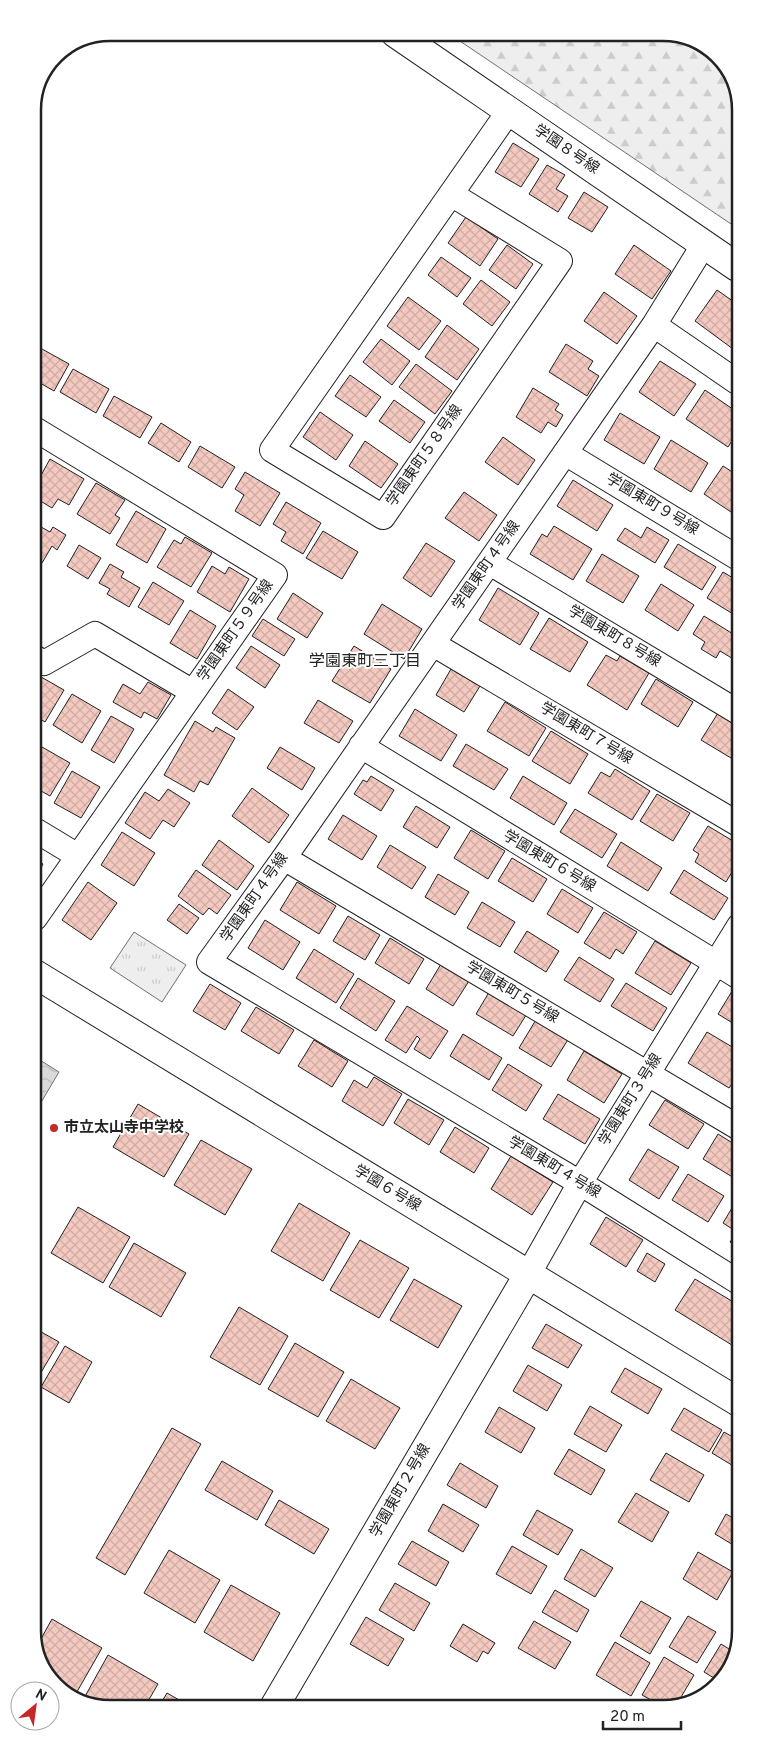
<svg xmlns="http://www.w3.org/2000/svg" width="773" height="1741" font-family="Overpass,'Noto Sans JP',sans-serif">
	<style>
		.grass { fill: url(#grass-tufts); stroke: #6f6f6f }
		.forest { fill: url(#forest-firs); stroke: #6f6f6f }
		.water { fill: url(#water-waves); stroke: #6f6f6f }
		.building { fill: url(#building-cross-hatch); stroke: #222 }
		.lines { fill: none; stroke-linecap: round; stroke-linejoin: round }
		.minor-casing { stroke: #222; stroke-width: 26 }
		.tertiary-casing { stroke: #222; stroke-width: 30 }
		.minor { stroke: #fff; stroke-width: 24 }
		.tertiary { stroke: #fff; stroke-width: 28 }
		.poi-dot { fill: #c62828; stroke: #fff; stroke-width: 2 }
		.labels { text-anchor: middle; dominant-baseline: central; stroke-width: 4; stroke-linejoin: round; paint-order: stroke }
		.street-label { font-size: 15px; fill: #222; stroke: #fff }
		.poi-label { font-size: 15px; font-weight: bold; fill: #222; stroke: #fff; text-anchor: start }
		.neighbourhood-label { font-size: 16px; fill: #222; stroke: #fff }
		.rim { fill: none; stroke: #222; stroke-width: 2.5 }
	</style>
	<defs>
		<pattern id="grass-tufts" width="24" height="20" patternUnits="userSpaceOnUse" patternTransform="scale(1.25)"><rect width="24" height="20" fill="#eee"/><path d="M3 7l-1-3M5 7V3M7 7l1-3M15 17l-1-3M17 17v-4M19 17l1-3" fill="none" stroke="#ccc"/></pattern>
		<pattern id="forest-firs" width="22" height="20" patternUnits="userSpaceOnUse" patternTransform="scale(1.25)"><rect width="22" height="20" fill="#eee"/><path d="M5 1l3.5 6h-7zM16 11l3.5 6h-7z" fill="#ccc"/></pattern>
		<pattern id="water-waves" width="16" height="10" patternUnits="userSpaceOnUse" patternTransform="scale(1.25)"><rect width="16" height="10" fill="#d9d9d9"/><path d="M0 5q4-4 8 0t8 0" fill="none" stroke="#bababa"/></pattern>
		<pattern id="building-cross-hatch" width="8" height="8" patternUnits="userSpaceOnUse" patternTransform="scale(1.25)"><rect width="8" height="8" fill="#f3c9c0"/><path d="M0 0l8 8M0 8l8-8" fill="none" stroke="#d0aca5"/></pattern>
	</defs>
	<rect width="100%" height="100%" fill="#fff"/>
	<path class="grass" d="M134,932L186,965L162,1002L110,968Z"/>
	<path class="forest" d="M448,33H668L723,67L736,85L737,228Z"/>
	<path class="water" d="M673,35L710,48L723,67Z
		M35,1057L59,1072L36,1111H35Z"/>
	<path class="building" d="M513,143L539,159L521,187L495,172Z
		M547,165L565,175L556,189L568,196L558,212L529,194Z
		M584,192L608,207L592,232L568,218Z
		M466,217L498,239L480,266L448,243Z
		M507,245L533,264L516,289L489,270Z
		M634,245L671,271L652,299L615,274Z
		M441,257L471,278L457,297L428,275Z
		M481,280L510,302L492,326L463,304Z
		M717,290L737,304V343L733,349L695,321Z
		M604,292L637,316L617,344L584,321Z
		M408,297L441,321L419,350L387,326Z
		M447,325L479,349L457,380L425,357Z
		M381,339L410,361L392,385L363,362Z
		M33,344L69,364L54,391L33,379Z
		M566,344L593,361L588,369L599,376L587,396L549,372Z
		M660,361L696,384L674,416L639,392Z
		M416,364L452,391L435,414L399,387Z
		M73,369L109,389L96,413L60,392Z
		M350,375L381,397L366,417L335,396Z
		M533,388L559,404L555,410L563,415L556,427L548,422L541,433L516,417Z
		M705,390L737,412V433L728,447L686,419Z
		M114,396L152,417L140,438L103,416Z
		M394,400L425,422L410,443L379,421Z
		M320,412L353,435L336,460L303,437Z
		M620,413L660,437L644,464L604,440Z
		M161,423L191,442L179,462L148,443Z
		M503,437L535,460L518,485L485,462Z
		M671,440L708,463L691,492L654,469Z
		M365,441L398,464L381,488L349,466Z
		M200,446L235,467L222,488L188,467Z
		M50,459L84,479L69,505L58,499L52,508L34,497V488Z
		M723,466L737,475V516L704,494Z
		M245,472L280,493L260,526L235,511L244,495L235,489Z
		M573,480L613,505L597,531L557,506Z
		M96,483L125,500L115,515L120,518L110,534L77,514Z
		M464,492L497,515L479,541L445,518Z
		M286,502L321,523L303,554L281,541L286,532L273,524Z
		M136,511L166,529L147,563L116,545Z
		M34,523L50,532L53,527L66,535L57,550L52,546L42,563L34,558Z
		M554,526L592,549L573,580L530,554L542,534L547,537Z
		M647,527L669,540L655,563L617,540L625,528L641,538Z
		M323,531L358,552L342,579L306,558Z
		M185,537L212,553L191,587L157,567L174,540L181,544Z
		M426,543L455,561L431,597L403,578Z
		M678,544L716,567L702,590L664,567Z
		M79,545L101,558L88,579L67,566Z
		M602,554L639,576L623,603L586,581Z
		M110,564L124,572L121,577L140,588L129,607L107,594L110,589L99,583Z
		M212,566L225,574L229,567L249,579L230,612L197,592Z
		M723,572L738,581V617L707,598Z
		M153,582L184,601L169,625L138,607Z
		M661,584L694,605L678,631L645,610Z
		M498,588L539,613L520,645L479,620Z
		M293,593L323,613L307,638L277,619Z
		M382,604L422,629L404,659L364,634Z
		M190,610L216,626L197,659L170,643Z
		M704,616L738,637V656L735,660L720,651L716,658L701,649L705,642L693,634Z
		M549,618L588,642L570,672L530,649Z
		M263,619L295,639L284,656L252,636Z
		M251,646L280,665L265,688L236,668Z
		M354,646L391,669L370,703L332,681Z
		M606,655L617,661L620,656L649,673L627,710L587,685Z
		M451,669L480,686L464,712L436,695Z
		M34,673L64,690L45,722L34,715Z
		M656,679L693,702L678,727L641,704Z
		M148,682L171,695L157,719L144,712L141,718L113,702L123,684L140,694Z
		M228,689L254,707L237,730L212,713Z
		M72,694L101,711L82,743L53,725Z
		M318,700L353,721L339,743L304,723Z
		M505,702L546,728L529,756L487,731Z
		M415,709L457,735L441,761L399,736Z
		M718,713L738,726V758L736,761L701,740Z
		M111,716L134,729L114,763L91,750Z
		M195,721L213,732L216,727L235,738L208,785L200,781L194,792L164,775Z
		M551,731L588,754L570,784L532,761Z
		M35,743L70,763L50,796L34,787Z
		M466,744L508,769L494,790L453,766Z
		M280,747L315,768L302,790L267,768Z
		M615,769L650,791L632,820L588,793L601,772L610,777Z
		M72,771L100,787L81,818L54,803Z
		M371,776L394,790L381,811L354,794L363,780L367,782Z
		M523,776L567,803L554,825L510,798Z
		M252,788L289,815L269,843L232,816Z
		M168,789L190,803L174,827L163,820L150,839L125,823L145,792L159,801Z
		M657,794L690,813L673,841L640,821Z
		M416,806L450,827L437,848L403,827Z
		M575,809L617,834L602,858L560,832Z
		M343,815L377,836L362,860L328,839Z
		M708,826L738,844V862L726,882L695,862L699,854L693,850Z
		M471,830L505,851L488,879L454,858Z
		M122,832L155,853L134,886L101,865Z
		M219,840L254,866L237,890L202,865Z
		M621,842L662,868L648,891L607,866Z
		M390,845L426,867L412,889L377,867Z
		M512,858L547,879L533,902L498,881Z
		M35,859L43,864L35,879Z
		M196,870L231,895L217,914L209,908L203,915L178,896Z
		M684,870L728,898L714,920L670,893Z
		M438,874L469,892L455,915L425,897Z
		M88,882L117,903L91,940L62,920Z
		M297,882L336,906L319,934L280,910Z
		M562,889L593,908L578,933L547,914Z
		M482,902L515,922L500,947L467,928Z
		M179,904L199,918L187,934L167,920Z
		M604,912L637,932L623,954L616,949L610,959L584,943Z
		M348,916L380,935L365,960L333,941Z
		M265,920L300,942L283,970L248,948Z
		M527,931L559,951L546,972L514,952Z
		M390,938L424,959L409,984L375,963Z
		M655,941L691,963L671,995L635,973Z
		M314,949L354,974L336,1003L296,978Z
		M579,957L614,979L600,1002L564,980Z
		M441,964L469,981L453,1006L426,989Z
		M358,978L395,1001L376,1031L340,1008Z
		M626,983L667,1008L653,1031L611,1006Z
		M210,984L241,1003L225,1030L193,1011Z
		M734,988L739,991V1027L718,1014Z
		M491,989L528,1012L513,1036L476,1014Z
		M407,1006L448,1031L430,1059L414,1049L420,1039L417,1036L406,1053L385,1040Z
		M256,1007L294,1030L279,1054L241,1031Z
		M537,1018L569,1038L551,1067L519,1048Z
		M707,1032L739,1051V1073L729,1088L688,1063Z
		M463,1034L502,1058L489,1080L450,1056Z
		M314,1040L348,1061L332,1087L298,1066Z
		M584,1051L622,1074L604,1103L567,1080Z
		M508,1064L542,1085L526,1111L492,1090Z
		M374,1077L402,1094L383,1126L342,1101L354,1080L367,1088Z
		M558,1094L600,1119L585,1144L543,1119Z
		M408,1099L444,1120L429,1145L394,1123Z
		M665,1100L704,1124L688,1149L649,1125Z
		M138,1104L189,1134L164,1177L113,1147Z
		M455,1127L489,1148L474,1173L440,1152Z
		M718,1134L739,1147V1181L703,1159Z
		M201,1140L252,1169L225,1215L174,1185Z
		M648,1149L679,1167L659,1199L629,1180Z
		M511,1156L553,1182L532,1215L491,1189Z
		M688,1174L724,1196L708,1222L672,1200Z
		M299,1203L350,1233L323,1281L271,1251Z
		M735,1203L739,1206V1248L730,1242L737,1232L723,1223Z
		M78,1207L130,1237L103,1283L51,1253Z
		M606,1217L643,1240L626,1267L590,1244Z
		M360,1240L409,1268L379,1318L330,1290Z
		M134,1243L186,1273L161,1317L109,1287Z
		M647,1253L665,1264L655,1282L637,1271Z
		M414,1279L462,1306L438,1348L390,1320Z
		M695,1279L740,1306V1350L675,1310Z
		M239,1307L288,1336L260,1385L210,1357Z
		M546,1324L582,1345L568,1368L532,1348Z
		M36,1329L59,1342L36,1381Z
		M295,1343L344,1372L318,1417L268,1389Z
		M65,1346L92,1362L69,1403L41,1387Z
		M528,1365L562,1385L547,1411L513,1391Z
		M625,1368L662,1389L648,1414L611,1392Z
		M351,1379L400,1408L375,1449L326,1421Z
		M590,1406L622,1425L606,1452L574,1434Z
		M499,1407L535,1428L521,1453L485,1432Z
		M684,1408L722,1430L709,1452L671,1430Z
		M172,1428L201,1444L125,1575L96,1558Z
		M724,1432L740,1441V1470L712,1453Z
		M569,1449L605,1470L591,1495L554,1474Z
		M666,1453L704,1475L689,1502L650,1480Z
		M222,1461L273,1491L257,1520L205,1490Z
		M460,1463L498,1486L486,1508L447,1485Z
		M636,1493L669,1512L652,1542L618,1522Z
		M279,1500L329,1529L314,1554L265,1525Z
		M443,1504L479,1525L463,1552L428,1531Z
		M537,1510L573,1530L558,1555L523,1535Z
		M726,1514L740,1522V1549L715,1534Z
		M412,1541L449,1562L436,1586L398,1564Z
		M512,1546L547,1566L531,1594L496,1574Z
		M581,1549L613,1568L595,1597L564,1579Z
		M169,1550L220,1580L195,1623L144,1593Z
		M698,1552L733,1572L717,1600L683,1579Z
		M395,1583L430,1603L414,1631L379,1610Z
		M231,1585L280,1613L253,1661L204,1632Z
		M555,1590L589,1610L577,1632L542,1612Z
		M641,1601L671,1618L650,1654L620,1636Z
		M688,1616L716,1632L697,1663L669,1647Z
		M366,1617L404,1639L388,1666L350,1644Z
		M52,1619L102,1648L74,1697L63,1693L37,1656V1646Z
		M534,1621L571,1642L555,1669L518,1648Z
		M463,1624L495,1643L488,1654L483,1651L477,1662L450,1646Z
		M615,1642L650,1663L631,1696L596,1675Z
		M721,1644L734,1652L727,1674L719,1681L704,1672Z
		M108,1655L158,1684L144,1708H105L83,1700Z
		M664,1657L694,1675L677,1704H658L642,1695Z
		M167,1693L193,1708H158Z"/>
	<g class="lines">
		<defs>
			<path id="minor" d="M451,194L560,261L383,517L272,450L509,111
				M654,325L704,244
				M737,382L654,325L284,858L209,962L580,1183L740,1283
				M33,428L275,575L35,918
				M565,453L738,558
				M490,563L738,712
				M433,644L738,824
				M34,657L44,663L95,634L193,692
				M361,746L739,977
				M35,830L78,856
				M284,858L739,1128
				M528,1275L580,1183L739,926"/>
			<path id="tertiary" d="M395,33L737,267
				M35,974L740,1403
				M274,1707L528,1275"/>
		</defs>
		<use href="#minor" class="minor-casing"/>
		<use href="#tertiary" class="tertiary-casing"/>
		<use href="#minor" class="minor"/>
		<use href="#tertiary" class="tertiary"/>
	</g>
	<circle class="poi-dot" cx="54" cy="1128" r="5"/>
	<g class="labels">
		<g class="street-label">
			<text transform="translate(566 150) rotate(34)">学園８号線</text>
			<text transform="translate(425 456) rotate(-55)">学園東町５８号線</text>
			<text transform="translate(652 505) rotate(31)">学園東町９号線</text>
			<text transform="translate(487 566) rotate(-55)">学園東町４号線</text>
			<text transform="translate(236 631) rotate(-55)">学園東町５９号線</text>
			<text transform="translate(614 637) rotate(31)">学園東町８号線</text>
			<text transform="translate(586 734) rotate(31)">学園東町７号線</text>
			<text transform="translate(549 862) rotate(31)">学園東町６号線</text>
			<text transform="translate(255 898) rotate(-55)">学園東町４号線</text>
			<text transform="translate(512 993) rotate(31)">学園東町５号線</text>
			<text transform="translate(631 1100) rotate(-58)">学園東町３号線</text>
			<text transform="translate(554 1168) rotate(31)">学園東町４号線</text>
			<text transform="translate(387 1189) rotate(31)">学園６号線</text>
			<text transform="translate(401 1491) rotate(-60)">学園東町２号線</text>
		</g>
		<g class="poi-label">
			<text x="64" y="1128">市立太山寺中学校</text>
		</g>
		<g class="neighbourhood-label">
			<text x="365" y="662">学園東町三丁目</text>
		</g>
	</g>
	<path d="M0 0H773V1741H0ZM110 41H663A69 69 0 0 1 732 110V1631A69 69 0 0 1 663 1700H110A69 69 0 0 1 41 1631V110A69 69 0 0 1 110 41Z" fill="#fff" fill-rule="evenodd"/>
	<path class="rim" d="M110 41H663A69 69 0 0 1 732 110V1631A69 69 0 0 1 663 1700H110A69 69 0 0 1 41 1631V110A69 69 0 0 1 110 41Z"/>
	<g transform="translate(35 1706) rotate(29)"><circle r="24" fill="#ffffff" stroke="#a7a7a7"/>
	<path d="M0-4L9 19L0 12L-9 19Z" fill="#c62828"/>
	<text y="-8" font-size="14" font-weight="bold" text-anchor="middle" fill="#222222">N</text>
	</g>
	<path d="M603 1721v8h78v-8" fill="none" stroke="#222222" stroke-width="2.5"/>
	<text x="610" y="1721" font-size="15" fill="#222222" stroke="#ffffff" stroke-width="4" paint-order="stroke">20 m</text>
</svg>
